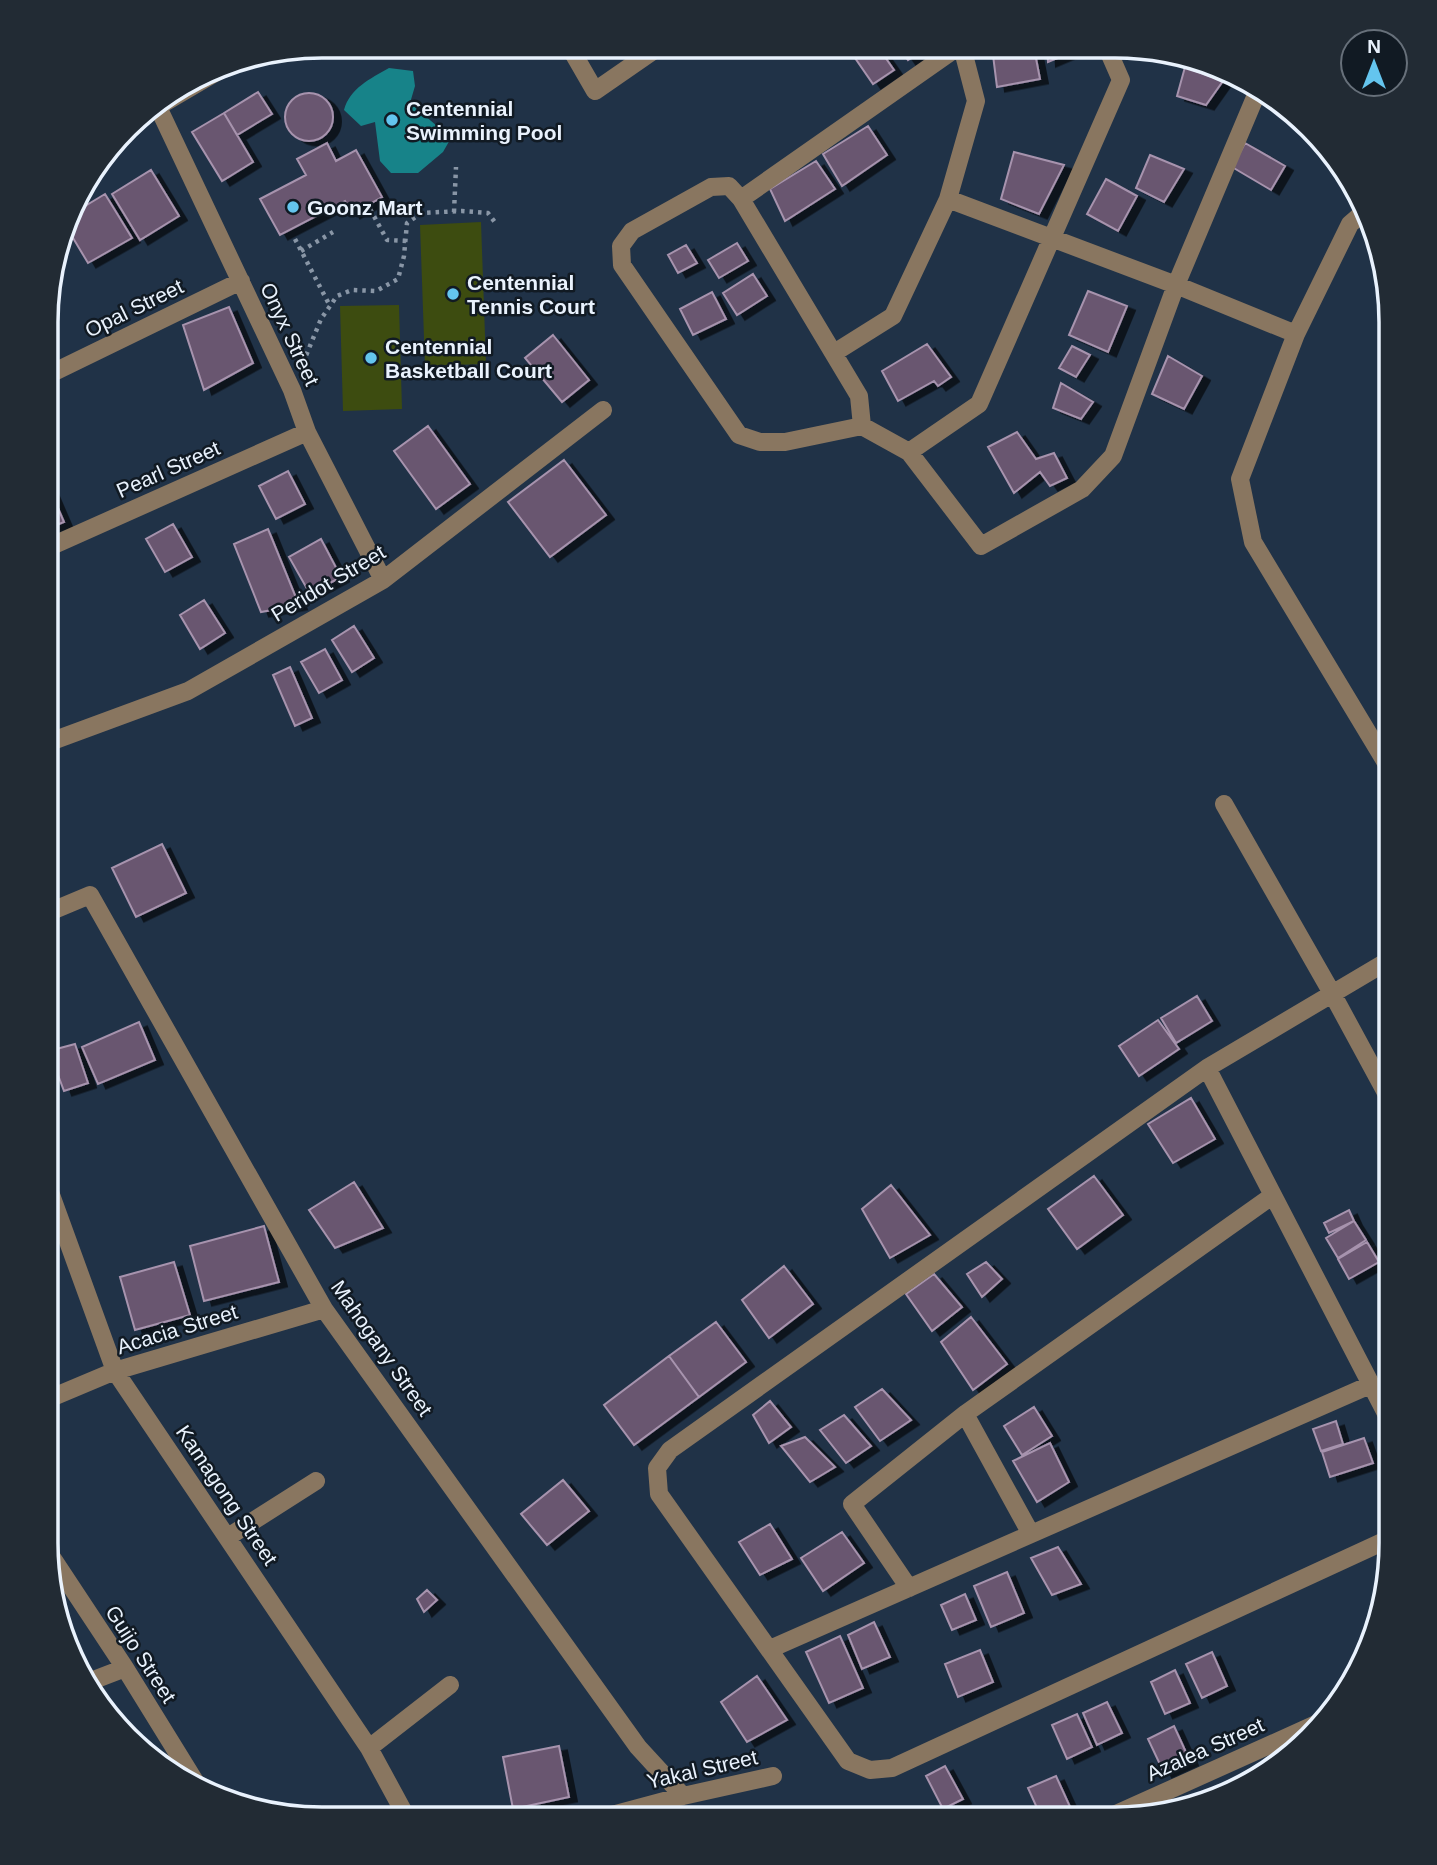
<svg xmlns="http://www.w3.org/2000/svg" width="1437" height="1865" font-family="Helvetica,sans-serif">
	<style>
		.green { fill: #3d4c10 }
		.water { fill: #178389 }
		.building { fill: #69576f; stroke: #a793ae; stroke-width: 2; filter: url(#shadow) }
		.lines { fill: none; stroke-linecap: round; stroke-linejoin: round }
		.path { stroke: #8996a6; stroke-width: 4.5; stroke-dasharray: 3.5 5; stroke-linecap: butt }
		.minor { stroke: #897660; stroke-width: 18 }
		.poi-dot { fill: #64c5ee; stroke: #111a23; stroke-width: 2.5 }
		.labels { text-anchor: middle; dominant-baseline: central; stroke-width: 5; stroke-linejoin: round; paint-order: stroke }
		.poi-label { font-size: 21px; font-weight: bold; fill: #e9f2fd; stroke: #111a23; text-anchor: start }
		.street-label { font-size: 21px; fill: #e9f2fd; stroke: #111a23 }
		.rim { fill: none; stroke: #e9f2fd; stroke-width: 3.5 }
	</style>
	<defs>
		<filter id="shadow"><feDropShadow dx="8" dy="4.5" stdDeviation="0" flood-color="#0009"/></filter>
	</defs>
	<rect width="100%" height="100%" fill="#203247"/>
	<path class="green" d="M481,222L486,364L425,366L420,225Z
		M399,305L402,409L343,411L340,306Z"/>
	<path class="water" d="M389,68L413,71L415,86L410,103L451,138L443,152L418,173H391L380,161L375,122L361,126L344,110C350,88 370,79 389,68Z"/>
	<path class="building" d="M870,47H878L894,70L873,84L855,58Z
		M899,47H927L908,60Z
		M992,47L1034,48L1040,79L997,87Z
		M1047,48H1081L1048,62Z
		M1191,59L1214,65L1200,73Z
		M1185,67L1223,81L1206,105L1177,96Z
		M258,92L272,114L237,135L224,113Z
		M285 117a24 24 0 1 1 48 0a24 24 0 1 1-48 0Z
		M224,113L253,162L222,181L192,132Z
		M868,126L887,155L842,186L823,154Z
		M327,143L336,161L356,150L382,197L352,214L345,201L280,235L260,199L306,175L297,159Z
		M1245,143L1285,166L1271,190L1232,167Z
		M1014,152L1064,165L1039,214L1001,199Z
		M1150,155L1184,169L1164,202L1136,188Z
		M816,161L835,189L785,221L770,189Z
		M151,170L179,216L140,240L112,194Z
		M1106,179L1137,196L1118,231L1087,214Z
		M105,194L132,238L88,263L67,228L72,214Z
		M737,243L748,261L719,278L708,260Z
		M686,245L697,263L678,273L668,255Z
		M753,274L767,296L737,315L723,293Z
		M1088,291L1127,306L1108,352L1069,335Z
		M712,292L726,319L693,335L680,309Z
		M229,307L253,363L204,390L183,325Z
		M553,335L589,380L562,402L525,358Z
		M927,344L951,377L938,386L934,381L898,401L882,371Z
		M1072,346L1090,355L1076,377L1059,368Z
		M1168,356L1202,376L1184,409L1152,394Z
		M1061,383L1093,402L1081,419L1053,408Z
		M428,426L470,484L436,509L394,451Z
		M1017,432L1036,459L1054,453L1067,478L1050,486L1040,472L1014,493L988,447Z
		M564,460L606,515L550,557L508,502Z
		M288,471L305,504L276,519L259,486Z
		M48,485L64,522L47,529Z
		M173,524L192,557L165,572L146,539Z
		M268,529L299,605L261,612L234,544Z
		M321,539L341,577L310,594L289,557Z
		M204,600L225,633L200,649L180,615Z
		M354,626L374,658L352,672L332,640Z
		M325,649L342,680L319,693L301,662Z
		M290,667L312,718L295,726L273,675Z
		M162,844L186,893L136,917L112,868Z
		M1197,996L1212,1021L1176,1043L1161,1018Z
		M1158,1020L1179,1049L1139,1076L1119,1046Z
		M139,1022L155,1060L98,1084L82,1047Z
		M75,1044L88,1083L64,1091L49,1051Z
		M1191,1098L1215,1139L1173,1163L1148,1124Z
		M1094,1176L1123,1215L1077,1249L1048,1209Z
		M354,1182L383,1228L335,1248L309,1210Z
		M891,1185L930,1235L890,1258L862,1209Z
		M1349,1210L1354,1221L1329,1233L1324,1223Z
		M1354,1221L1366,1240L1338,1258L1326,1238Z
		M264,1226L279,1282L204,1301L190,1246Z
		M1367,1242L1379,1262L1349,1279L1338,1259Z
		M174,1262L190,1315L135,1330L120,1277Z
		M986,1262L1002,1279L982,1297L967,1274Z
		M784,1266L813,1304L769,1338L742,1300Z
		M934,1274L962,1307L932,1331L906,1294Z
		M971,1317L1007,1364L973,1390L941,1342Z
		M716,1322L746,1362L699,1397L669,1356Z
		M669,1356L699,1397L634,1445L604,1405Z
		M882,1389L911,1420L880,1441L855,1407Z
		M770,1401L791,1427L769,1443L753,1415Z
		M1034,1407L1052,1436L1022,1455L1004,1426Z
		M844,1415L871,1446L846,1463L820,1430Z
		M1336,1421L1343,1444L1321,1451L1313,1429Z
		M805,1437L835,1467L810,1482L781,1446Z
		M1364,1438L1373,1463L1330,1477L1322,1452Z
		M1050,1443L1069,1482L1037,1502L1013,1461Z
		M563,1480L589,1511L547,1545L521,1514Z
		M770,1524L792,1559L760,1575L739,1542Z
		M842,1532L864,1563L823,1591L801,1558Z
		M1058,1547L1081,1584L1052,1595L1031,1558Z
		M1007,1572L1024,1613L991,1627L974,1586Z
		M427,1590L437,1600L424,1612L417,1599Z
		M965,1594L976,1620L952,1630L941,1605Z
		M874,1622L890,1657L862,1669L848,1635Z
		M840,1636L863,1688L829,1703L806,1652Z
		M980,1650L993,1682L958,1697L945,1664Z
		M1212,1652L1227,1686L1202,1698L1186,1664Z
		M1175,1670L1190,1703L1165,1714L1151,1682Z
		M757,1676L787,1720L747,1742L721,1702Z
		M1107,1702L1122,1733L1097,1745L1083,1713Z
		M1077,1714L1092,1747L1067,1759L1052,1725Z
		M1174,1726L1190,1761L1164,1773L1148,1739Z
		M559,1746L569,1797L513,1809L503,1757Z
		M945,1766L963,1799L943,1809L926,1776Z
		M1056,1776L1071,1809L1048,1819H1042L1028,1788Z"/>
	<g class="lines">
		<path class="path" d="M370,209L387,240L406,241
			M454,212L456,167
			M295,239L330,306
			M301,251L333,232
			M303,363L321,319L337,296L352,290L376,291L398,279L404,256L407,223L421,213L462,211L488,213L497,225"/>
		<path class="minor" d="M569,46L595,91L660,46
			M158,107L292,390L307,432L383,580
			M135,120L237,60
			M729,186L741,199L859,396L862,426L785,442H760L739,435L622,265L621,246L632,231L711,187Z
			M741,199L958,47
			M948,199L1176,285L1296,334
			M1365,211L1350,224L1296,334L1240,479L1253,542L1391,771
			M834,353L893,316L948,199L976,101L962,47
			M48,375L241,281
			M862,426L909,452L981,546L1082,489L1113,456L1176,285L1259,88
			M909,452L979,404L1121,80L1107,48
			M47,548L307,432
			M47,743L188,691L383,580L603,410
			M1224,804L1333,995L1391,1102
			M47,913L90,895L324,1309L638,1747L683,1796
			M1207,1068L1391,1423
			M46,1181L115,1371L369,1748L407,1818
			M46,1400L115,1371L324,1309
			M965,1414L1031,1534
			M228,1537L316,1481
			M1391,1538L892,1768L870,1770L848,1761L659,1494L657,1468L670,1450L1207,1068L1391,959
			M47,1550L125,1668L196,1783
			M909,1588L852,1504L965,1414L1272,1196
			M770,1649L1370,1385
			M86,1683L125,1668
			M369,1748L450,1685
			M601,1818L683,1796L773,1776
			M1105,1819L1325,1720"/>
	</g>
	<g class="poi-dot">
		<circle cx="392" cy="120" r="7"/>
		<circle cx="293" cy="207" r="7"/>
		<circle cx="453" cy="294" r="7"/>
		<circle cx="371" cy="358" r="7"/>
	</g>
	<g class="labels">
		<g class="poi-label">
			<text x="406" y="108">Centennial<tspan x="406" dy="24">Swimming Pool</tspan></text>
			<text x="307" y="207">Goonz Mart</text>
			<text x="467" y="282">Centennial<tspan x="467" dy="24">Tennis Court</tspan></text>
			<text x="385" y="346">Centennial<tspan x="385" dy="24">Basketball Court</tspan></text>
		</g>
		<g class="street-label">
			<text transform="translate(134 308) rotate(-26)">Opal Street</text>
			<text transform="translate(290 334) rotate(65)">Onyx Street</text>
			<text transform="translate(168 469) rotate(-24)">Pearl Street</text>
			<text transform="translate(328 583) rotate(-31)">Peridot Street</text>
			<text transform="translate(177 1329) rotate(-17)">Acacia Street</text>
			<text transform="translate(382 1348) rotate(55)">Mahogany Street</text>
			<text transform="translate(227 1495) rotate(56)">Kamagong Street</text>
			<text transform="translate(141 1654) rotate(57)">Guijo Street</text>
			<text transform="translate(1205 1749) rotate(-24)">Azalea Street</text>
			<text transform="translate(702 1769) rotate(-13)">Yakal Street</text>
		</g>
	</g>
	<path d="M0 0H1437V1865H0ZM322 58H1115A264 264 0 0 1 1379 322V1543A264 264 0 0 1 1115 1807H322A264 264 0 0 1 58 1543V322A264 264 0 0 1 322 58Z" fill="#222b34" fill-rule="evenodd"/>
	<path class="rim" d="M322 58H1115A264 264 0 0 1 1379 322V1543A264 264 0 0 1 1115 1807H322A264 264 0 0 1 58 1543V322A264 264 0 0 1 322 58Z"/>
	<g transform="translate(1374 63)"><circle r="33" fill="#111a23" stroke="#67707a" stroke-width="2"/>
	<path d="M0-5L12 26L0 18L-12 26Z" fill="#64c5ee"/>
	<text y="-10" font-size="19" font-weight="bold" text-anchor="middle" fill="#e9f2fd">N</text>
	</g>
</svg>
